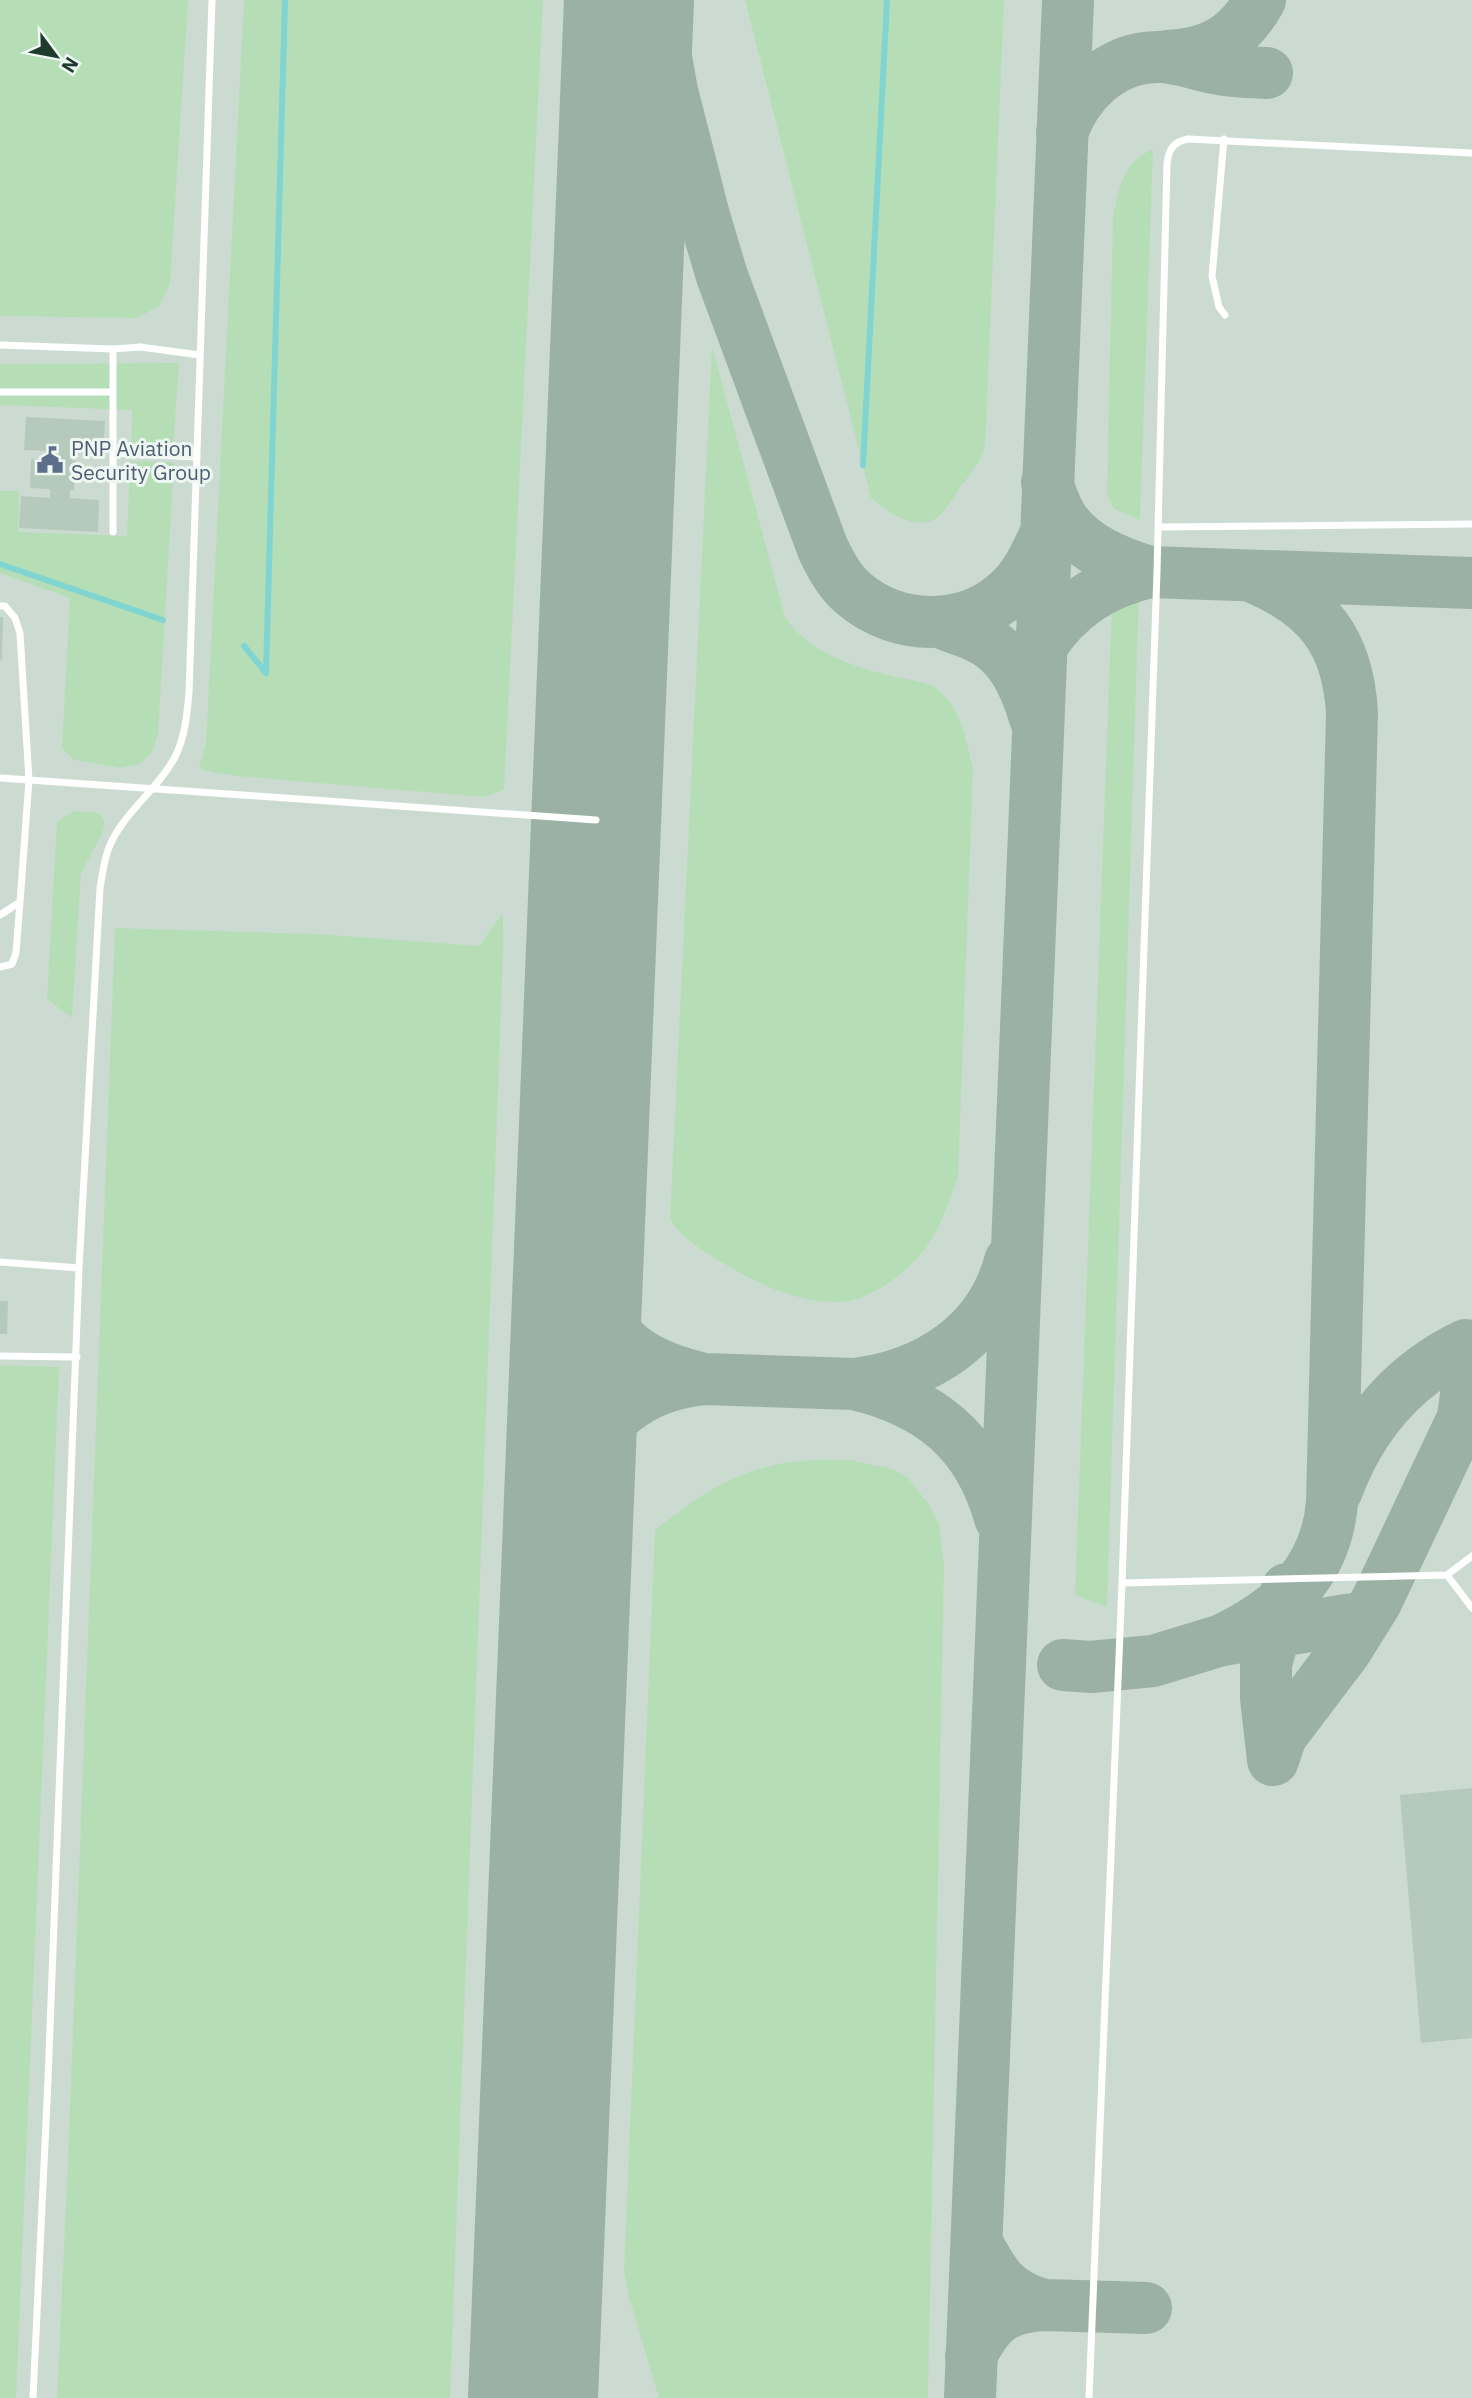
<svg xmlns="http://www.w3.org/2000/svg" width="1472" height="2398" font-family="'IBM Plex Sans',sans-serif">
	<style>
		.built { fill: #ccdbd1 }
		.green { fill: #b5deb7 }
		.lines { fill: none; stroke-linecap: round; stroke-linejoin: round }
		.stream { stroke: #81d5d1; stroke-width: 6 }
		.taxiway { stroke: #9bb1a6; stroke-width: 52 }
		.runway { stroke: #9bb1a6; stroke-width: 130 }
		.building { fill: #b6c9bd }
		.lane { stroke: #fff; stroke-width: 7 }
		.labels { text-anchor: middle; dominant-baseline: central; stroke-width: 6; stroke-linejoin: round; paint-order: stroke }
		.service-label { font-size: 21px; fill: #4e5e75; stroke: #eef7f1; text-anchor: start }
	</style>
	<rect width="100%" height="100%" fill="#deebe2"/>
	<path class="built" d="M0,0H1472V2398H0Z"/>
	<path class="green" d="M0,0H188L170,284L159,306L137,318L0,316Z
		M244,0H543L504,790L483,797L237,776L211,772L199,768L206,743Z
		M745,0H1004L985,447C980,463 969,476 959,489C953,498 945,513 935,519C914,531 886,511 871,498Z
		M1153,149L1140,520L1114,509L1107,494L1113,217C1119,188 1123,162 1153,149Z
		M712,346L785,617C809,654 860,669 901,678C914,681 931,682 941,692C962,711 967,744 973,770L958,1177C949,1200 942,1226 927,1246C910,1270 870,1302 839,1302C805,1303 766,1288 737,1271C714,1258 684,1242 670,1219Z
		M179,363L173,450L131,447L132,410L0,405V364Z
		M130,461L174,462L158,734L152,752L140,764L120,768L74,760L62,748L70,598L0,573V491H19L18,532L127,536Z
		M1139,591L1107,1607L1075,1595L1112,603L1121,596Z
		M74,811L92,812L101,815L105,824L102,834L81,873L72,1018L47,999L57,822Z
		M503,913V952L450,2398H57L68,2160L115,928L316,934L479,946Z
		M0,1365L59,1367L16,2398H0Z
		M850,1460L893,1469L908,1478L930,1506L939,1525L944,1565L928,2398H659L628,2294L624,2271L655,1530C699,1495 743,1465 801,1461C817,1459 833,1460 850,1460Z"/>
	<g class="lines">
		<path class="stream" d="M863,465L887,0
			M0,564L163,620
			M244,646L266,673
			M266,673L285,0"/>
		<path class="taxiway" d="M656,0L672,91L704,216L722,276L823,549C831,565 839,581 853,593C898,632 968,632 1011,590C1027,575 1036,554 1045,535
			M1167,56C1211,54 1238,39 1260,0
			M1062,133C1076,92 1111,58 1156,57C1178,56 1198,66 1219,69C1234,72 1251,72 1267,73
			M1047,482C1051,495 1055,507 1062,518C1080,547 1119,563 1150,572L1472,583
			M940,622C952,627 964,631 976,636C1011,651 1025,685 1035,718
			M1041,647C1067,606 1103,583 1150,572
			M704,1379L854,1384
			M1337,1490C1361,1425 1404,1375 1466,1345
			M567,1508C588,1435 623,1388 704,1379C611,1357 601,1321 578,1236
			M1000,1518C979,1441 930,1402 854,1384C926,1376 991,1335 1010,1261
			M1222,1640C1282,1612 1326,1572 1332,1503L1352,713C1348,641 1318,604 1253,577
			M1063,1665L1091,1667L1153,1661L1222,1640L1366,1617
			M1273,1760L1281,1736L1346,1650L1376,1602L1463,1418L1472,1347
			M1273,1760L1266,1698V1664L1287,1589
			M1044,2305L1146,2308
			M971,2356C989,2320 1004,2307 1044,2305C1006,2295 994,2276 977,2243
			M535,2360L542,2398
			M970,2398L1068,0"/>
		<path class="runway" d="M533,2398L629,0"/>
	</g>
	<path class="building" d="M26,417L105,421L103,454L73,453L72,461H76L74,490H70V498L99,500L98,532L19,528L21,496L50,498V489L30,488L31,459L52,460L53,451L24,450Z
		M0,617H3L2,660L0,659Z
		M0,1301H8L7,1334H0Z
		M1472,1788V2038L1421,2043L1400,1795Z"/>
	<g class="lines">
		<path class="lane" d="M1224,139L1212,276L1219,307L1225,315
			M0,345L113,349L140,347L200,355
			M113,349V532
			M0,392H113
			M114,453L197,457
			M1158,527L1472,524
			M0,606H5L15,618L20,633L29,780L20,902L0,915
			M1,778L596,820
			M0,967L12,964L16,953L20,902
			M0,1262L79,1268
			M0,1356L77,1357
			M1447,1575L1472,1608
			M1122,1583L1447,1575L1472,1556
			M33,2398L48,2080L79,1268L100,888C102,875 104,862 108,850C121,814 157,791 175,757C185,737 187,715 189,693L212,0
			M1089,2398L1122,1583L1157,572L1167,163C1169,149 1173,142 1188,139L1472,153"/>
	</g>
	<defs>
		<symbol id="civic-bare" viewBox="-9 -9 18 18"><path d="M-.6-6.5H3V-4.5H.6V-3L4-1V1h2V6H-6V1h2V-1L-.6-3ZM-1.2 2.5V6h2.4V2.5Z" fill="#5c6f8a" stroke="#eef7f1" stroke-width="2.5" paint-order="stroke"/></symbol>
	</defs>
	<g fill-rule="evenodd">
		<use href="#civic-bare" x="31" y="441" width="38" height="38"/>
	</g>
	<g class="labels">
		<g class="service-label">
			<text x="71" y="448">PNP Aviation<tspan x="71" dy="24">Security Group</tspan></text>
		</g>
	</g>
	<g transform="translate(56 56) rotate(122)" stroke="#eef7f1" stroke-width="5" paint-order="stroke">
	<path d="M0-5L12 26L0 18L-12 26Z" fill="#1e3b2e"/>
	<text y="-10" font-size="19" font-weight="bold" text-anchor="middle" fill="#1e3b2e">N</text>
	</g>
</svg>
